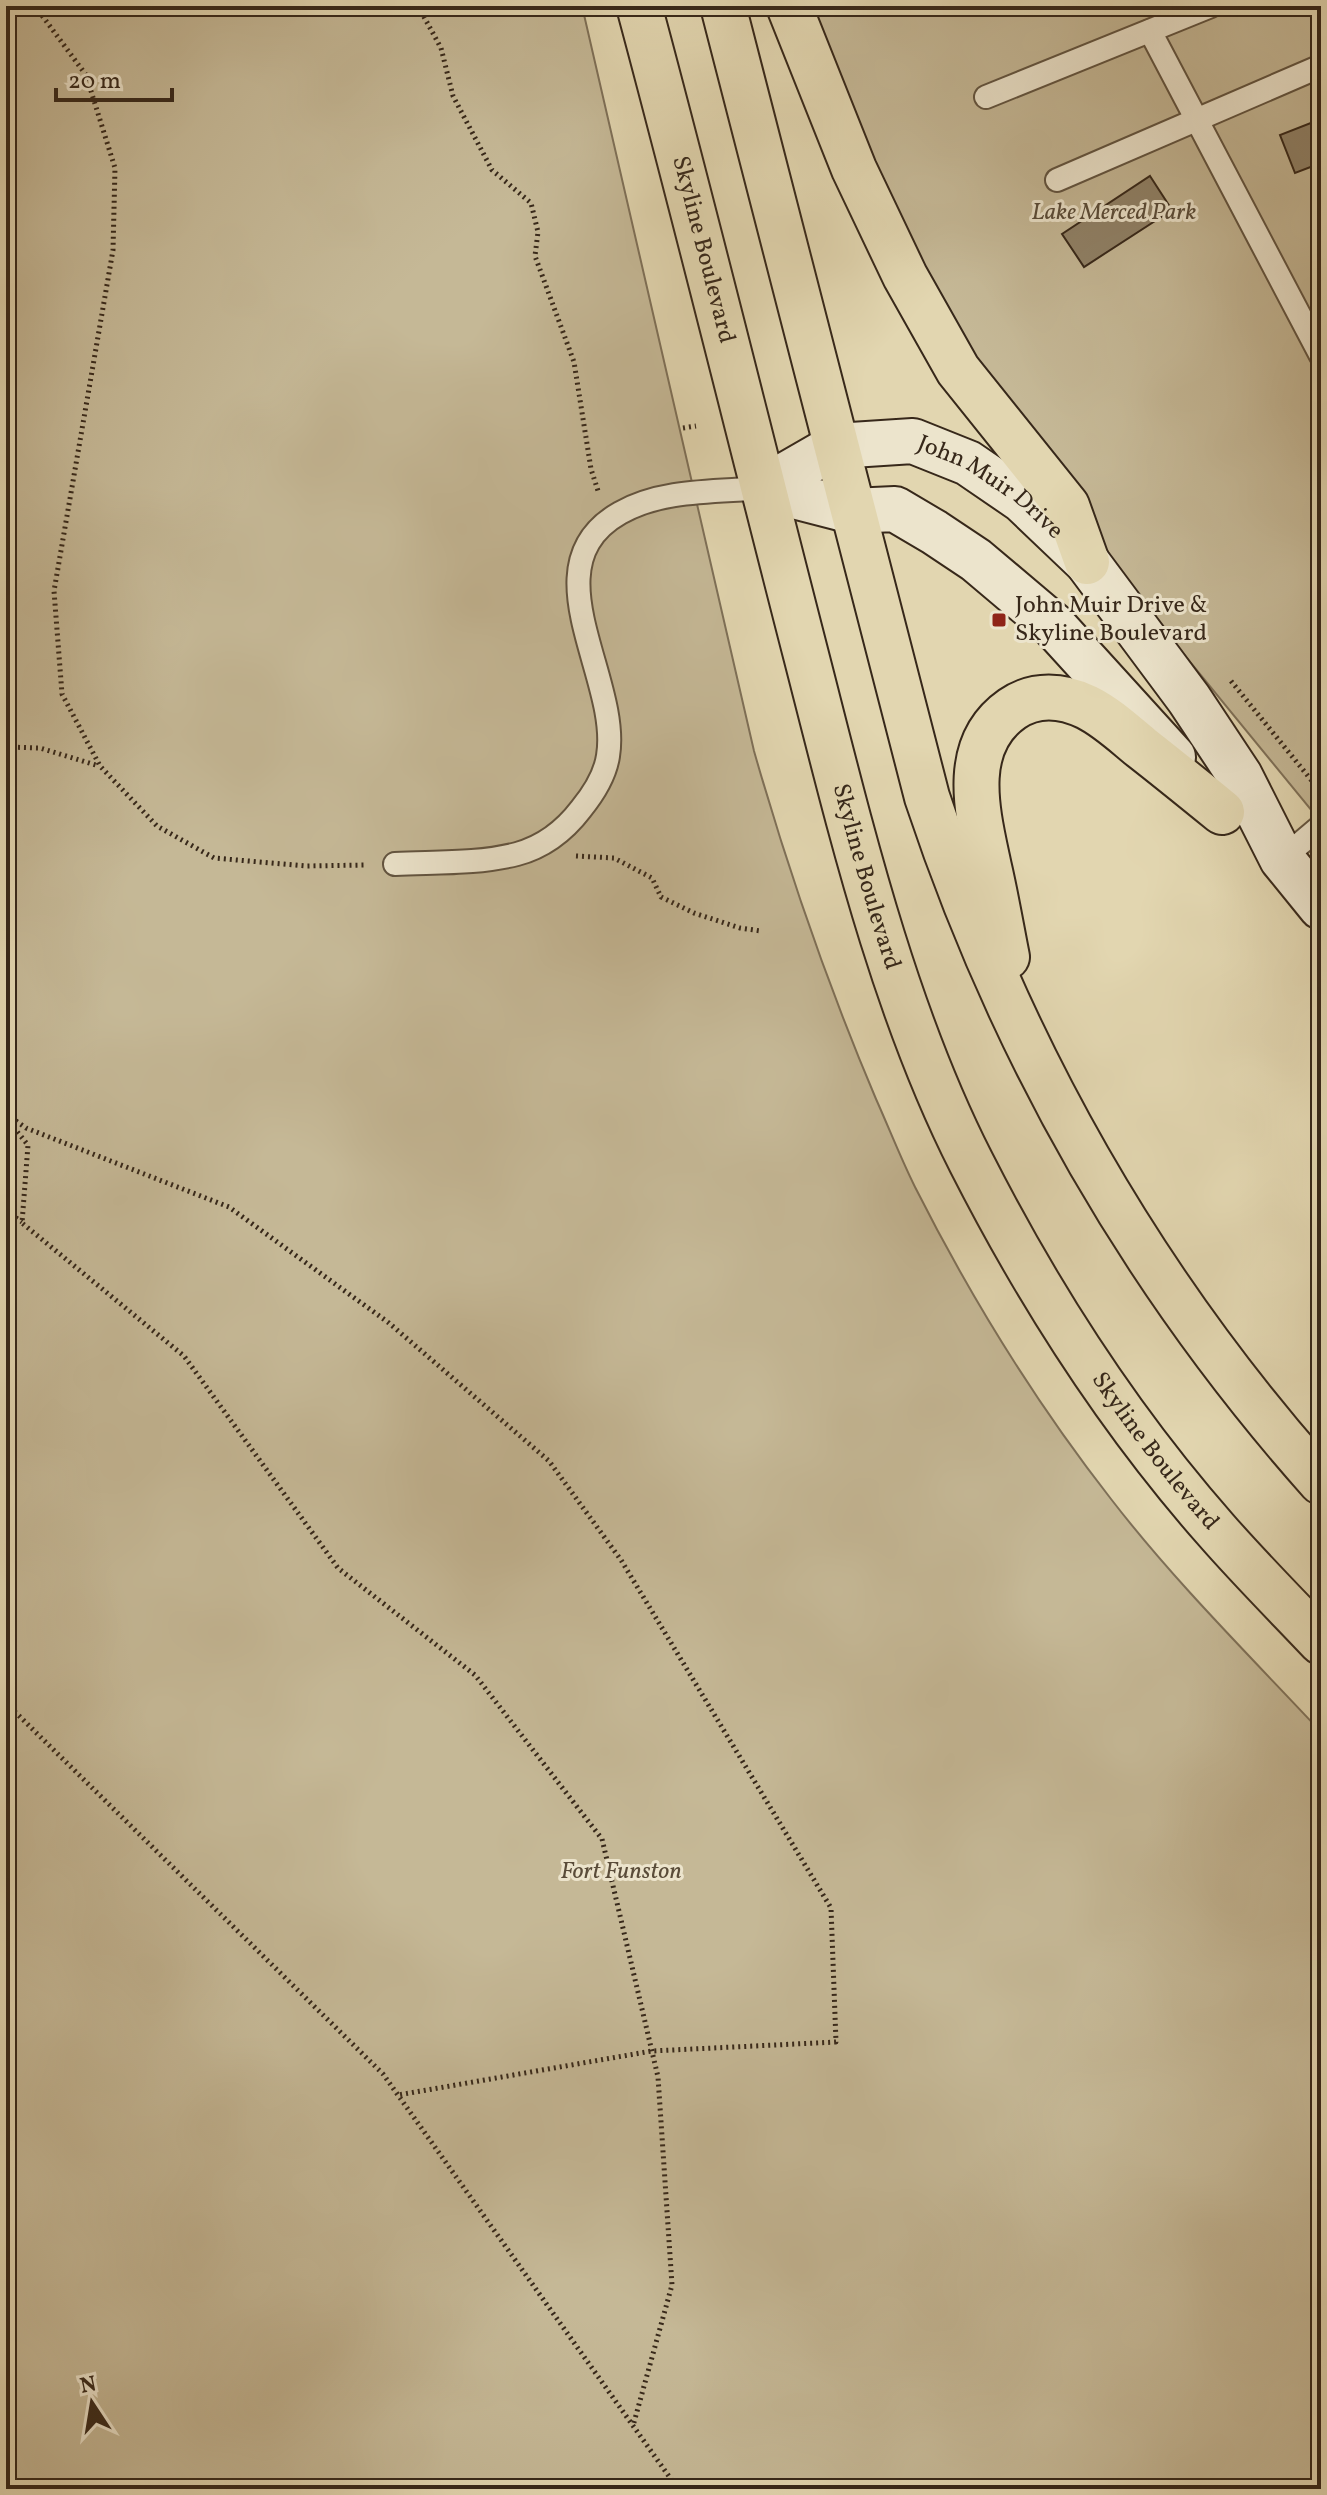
<svg xmlns="http://www.w3.org/2000/svg" width="1327" height="2495" viewBox="0 0 1327 2495" font-family="Vollkorn,serif">
<style>
.green{fill:#c5b896;stroke:#7e7058;stroke-width:2}
.building{fill:#908268;stroke:#37281a;stroke-width:2}
.lines{fill:none;stroke-linecap:round;stroke-linejoin:round}
.lane-casing{stroke:#625440;stroke-width:26}
.secondary-casing{stroke:#37281a;stroke-width:48}
.primary-casing{stroke:#37281a;stroke-width:48}
.path{stroke:#37281a;stroke-width:5;stroke-dasharray:2 4;stroke-linecap:butt}
.lane{stroke:#ece4cc;stroke-width:22}
.secondary{stroke:#ece4cc;stroke-width:44}
.primary{stroke:#e2d6b0;stroke-width:44}
.poi-dot{fill:#8f2418;stroke:#ece4cc;stroke-width:3}
.labels{text-anchor:middle;dominant-baseline:central;stroke-width:6;stroke-linejoin:round;paint-order:stroke}
.park-label{font-size:24px;font-style:italic;fill:#5a4c39;stroke:#ece4cc}
.street-label{font-size:24px;fill:#37281a;stroke:#ece4cc}
.poi-label{font-size:24px;fill:#37281a;stroke:#ece4cc;text-anchor:start}
</style>
<rect width="100%" height="100%" fill="#e2d6b0"/>
<filter id="stains"><feTurbulence type="fractalNoise" baseFrequency=".0025" numOctaves="4"/><feColorMatrix values="0 0 0 0 .2 0 0 0 0 .09 0 0 0 0 .02 0 0 0 .5 -.17"/></filter>
<radialGradient id="worn" r=".72"><stop offset=".6" stop-color="#630" stop-opacity="0"/><stop offset="1" stop-color="#630" stop-opacity=".3"/></radialGradient>
<g class="green">
<path d="M6,6H582L754,751C788,870 828,986 876,1099C889,1128 901,1159 915,1187C970,1296 1036,1403 1111,1499C1175,1582 1250,1656 1321,1732V2489H6Z"/>
<polygon points="799,6 1321,6 1321,822 1060,503 995,414"/>
</g>
<g class="building">
<polygon points="1321,119 1321,163 1295,173 1280,135"/>
<polygon points="1150,176 1172,210 1084,267 1062,234"/>
</g>
<g class="lines">
<defs>
<g id="lane">
<polyline points="1150,31 1321,356"/>
<polyline points="986,97 1211,6"/>
<polyline points="1057,180 1321,66"/>
<polyline points="1282,859 1321,826"/>
<path d="M395,864C436,862 478,864 517,854C543,847 565,830 581,809C594,793 605,776 608,756C621,678 527,566 620,513C662,489 716,492 763,488"/>
</g>
<g id="secondary">
<path id="s1" d="M763,488L836,446L913,441L968,463L1022,500L1087,562L1189,699L1240,776L1282,859L1321,907"/>
<polyline points="763,488 852,511 895,509 934,532 976,560 1053,625 1173,757"/>
</g>
<g id="primary">
<path id="s2" d="M639,6C697,221 750,438 806,655C849,822 892,1007 971,1162C1037,1292 1119,1420 1216,1530C1250,1569 1286,1605 1321,1642"/>
<path d="M723,6L927,797C1012,1053 1141,1280 1321,1482"/>
<polyline points="789,6 854,169 905,276 958,370 1067,506 1087,562"/>
<path d="M1007,957C1001,927 996,897 989,867C978,815 959,746 1012,709C1035,693 1062,695 1087,707C1107,717 1124,733 1141,747C1168,768 1195,790 1222,812"/>
</g>
</defs>
<use href="#lane" class="lane-casing"/>
<use href="#secondary" class="secondary-casing"/>
<use href="#primary" class="primary-casing"/>
<g class="path">
<polyline points="35,6 86,75 115,168 113,250 54,591 62,694 100,766 157,826 214,858 306,866 366,865"/>
<polyline points="418,6 441,48 453,96 492,170 531,203 538,232 535,256 574,362 591,469 599,494"/>
<polyline points="683,428 696,426"/>
<polyline points="1231,681 1321,792"/>
<polyline points="6,747 40,748 99,766"/>
<polyline points="576,856 614,858 652,878 661,897 694,913 740,928 761,931"/>
<polyline points="6,1114 26,1128 229,1207 389,1323 549,1461 621,1560 831,1908 836,2042 652,2051 398,2095"/>
<polyline points="6,1118 28,1145 22,1223 184,1356 338,1568 475,1675 602,1839 658,2077 672,2285 633,2426"/>
<polyline points="6,1211 22,1222"/>
<polyline points="6,1703 383,2074 678,2489"/>
</g>
<use href="#lane" class="lane"/>
<use href="#secondary" class="secondary"/>
<use href="#primary" class="primary"/>
</g>
<rect class="poi-dot" x="991" y="612" width="16" height="16" rx="4"/>
<g class="labels">
<g class="park-label">
<text x="1114" y="213">Lake Merced Park</text>
<text x="621" y="1872">Fort Funston</text>
</g>
<g class="street-label">
<text stroke="none"><textPath href="#s2" startOffset="252">Skyline Boulevard</textPath></text>
<text stroke="none"><textPath href="#s1" startOffset="252">John Muir Drive</textPath></text>
<text stroke="none"><textPath href="#s2" startOffset="900">Skyline Boulevard</textPath></text>
<text stroke="none"><textPath href="#s2" startOffset="1548">Skyline Boulevard</textPath></text>
</g>
<g class="poi-label">
<text x="1015" y="606">John Muir Drive &amp;<tspan x="1015" dy="28">Skyline Boulevard</tspan></text>
</g>
</g>
<rect width="1327" height="2495" fill="none" stroke="#e2d6b0" stroke-width="32"/>
<rect x="8" y="8" width="1311" height="2479" fill="none" stroke="#37281a" stroke-width="4"/>
<rect x="16" y="16" width="1295" height="2463" fill="none" stroke="#37281a" stroke-width="2"/>
<g transform="translate(92 2403) rotate(348)" stroke="#ece4cc" stroke-width="6" paint-order="stroke">
<path d="M0-6L14 30L0 20L-14 30Z" fill="#37281a"/>
<text y="-12" font-size="22" font-weight="bold" text-anchor="middle" fill="#37281a">N</text>
</g>
<path d="M56 88v12h116v-12" fill="none" stroke="#37281a" stroke-width="4"/>
<text x="68" y="88" font-size="24" fill="#37281a" stroke="#ece4cc" stroke-width="6" paint-order="stroke">20 m</text>
<rect width="100%" height="100%" filter="url(#stains)"/>
<rect width="100%" height="100%" fill="url(#worn)"/>
</svg>
